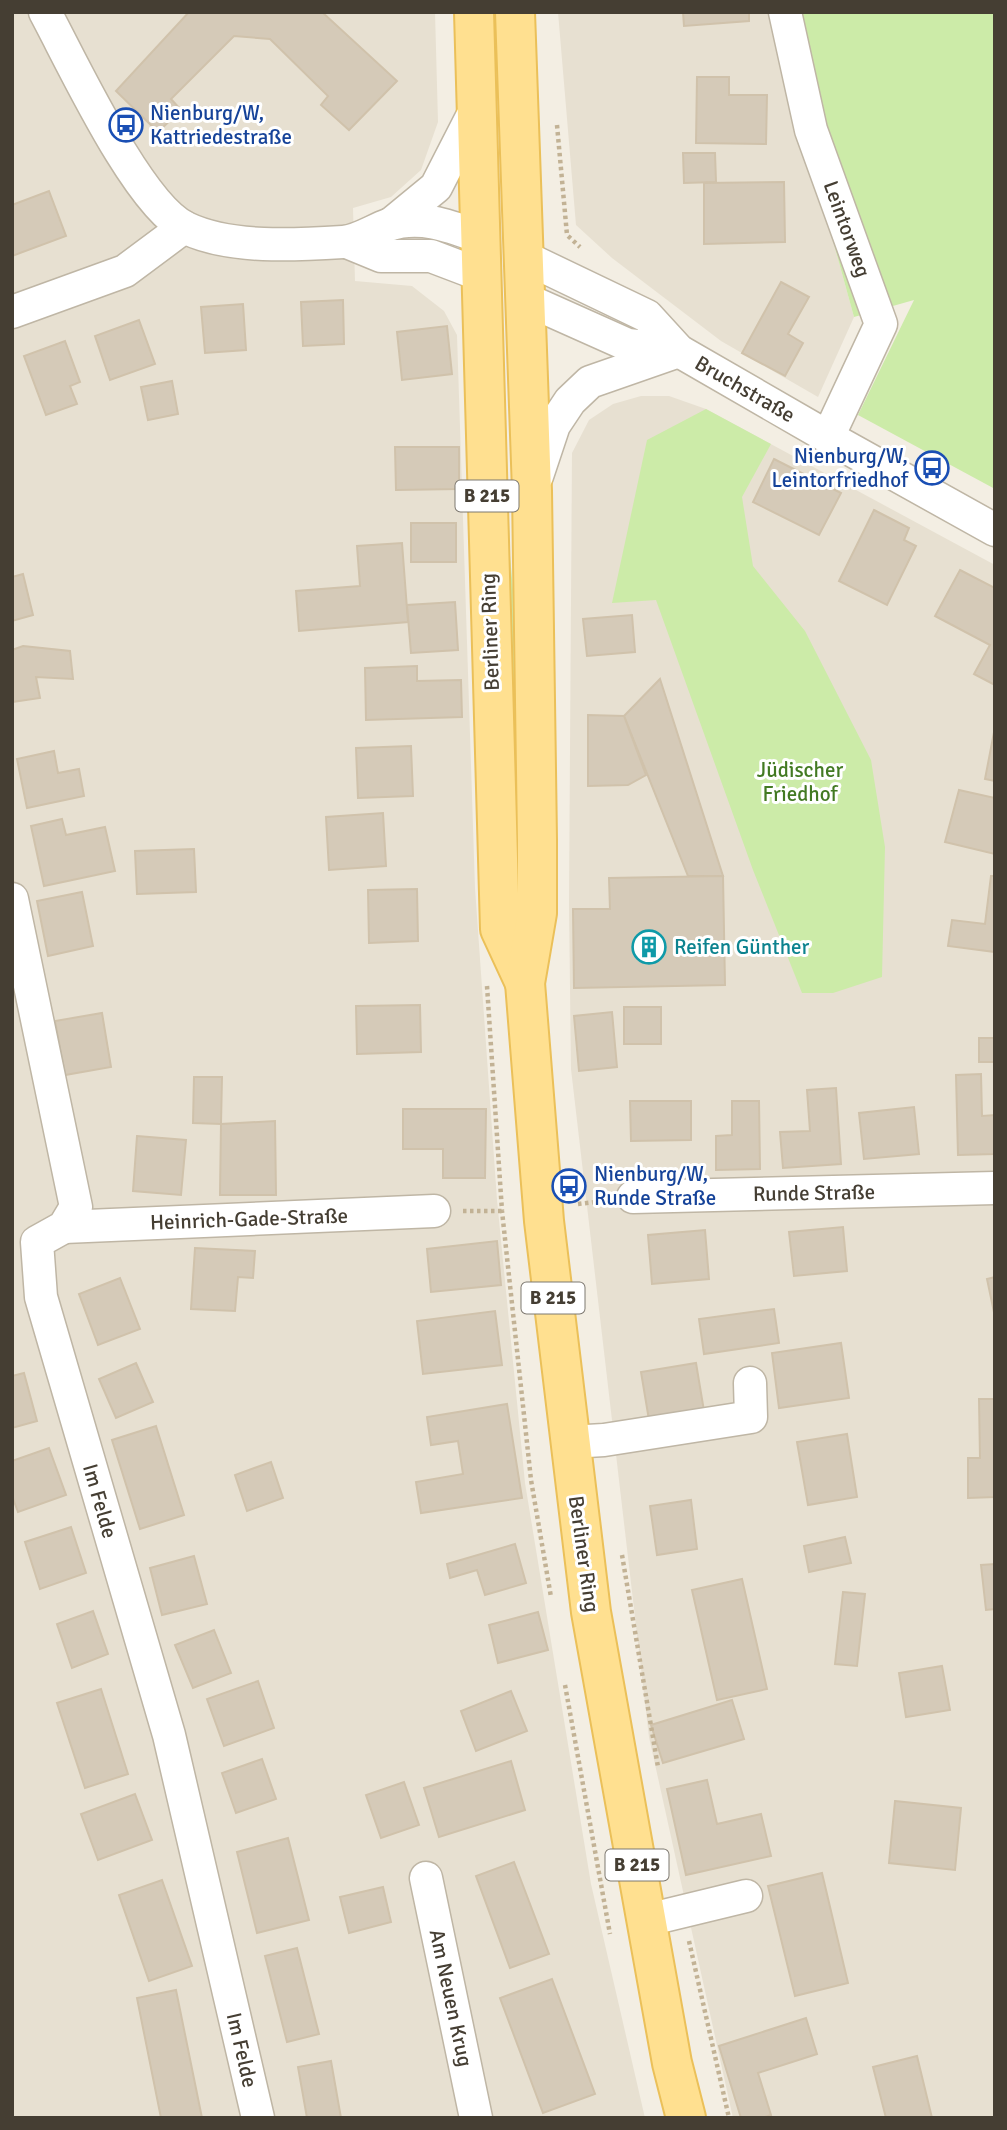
<svg xmlns="http://www.w3.org/2000/svg" width="1007" height="2130" viewBox="0 0 1007 2130" font-family="Signika,sans-serif">
<style>
.residential{fill:#e7e0d1}
.green{fill:#cceba8}
.building{fill:#d5cab8;stroke:#d0c2ab;stroke-width:2}
.lines{fill:none;stroke-linecap:round;stroke-linejoin:round}
.minor-casing{stroke:#bfb6a5;stroke-width:35}
.major-casing{stroke:#ebc059;stroke-width:42}
.path{stroke:#c2b295;stroke-width:4.5;stroke-dasharray:3.5 3.5;stroke-linecap:butt}
.minor{stroke:#fff;stroke-width:32}
.major{stroke:#ffe090;stroke-width:38}
.labels{text-anchor:middle;dominant-baseline:central;stroke-width:6;stroke-linejoin:round;paint-order:stroke}
.shield{fill:#fff;stroke:#7d7870;stroke-width:2}
.shield-label{font-size:19px;font-weight:bold;fill:#453e33}
.transit-label{font-size:21px;fill:#164399;stroke:#fff;text-anchor:start}
.street-label{font-size:21px;fill:#453e33;stroke:#fff}
.park-label{font-size:21px;fill:#437a23;stroke:#fff}
.culture-label{font-size:21px;fill:#0d838f;stroke:#fff;text-anchor:start}
</style>
<rect width="100%" height="100%" fill="#f3eee3"/>
<g class="residential">
<polygon points="12,12 435,12 438,122 421,170 391,197 353,208 355,281 412,286 444,311 457,335 475,888 497,1200 525,1483 591,1884 645,2118 12,2118"/>
<polygon points="558,12 770,12 854,317 818,397 721,341 612,258 576,225"/>
<polygon points="641,396 669,396 706,409 995,565 995,2118 733,2118 649,1737 571,1069 569,903 572,453 589,420 613,404"/>
</g>
<g class="green">
<polygon points="770,12 995,12 995,489 858,415 914,300 854,317"/>
<polygon points="498,359 504,359 510,556 518,644 521,941 509,712"/>
<polygon points="706,409 771,444 742,497 753,566 805,631 871,760 885,847 882,977 833,993 802,993 753,870 656,600 612,603 647,440"/>
</g>
<g class="building">
<polygon points="189,12 322,12 397,81 349,130 321,105 328,96 270,39 234,36 171,99 181,110 158,132 116,91"/>
<polygon points="683,12 749,12 749,21 684,26"/>
<polygon points="697,77 729,77 729,95 767,95 766,144 696,143"/>
<polygon points="683,153 715,153 716,182 684,183"/>
<polygon points="784,182 785,242 704,244 704,183"/>
<polygon points="49,191 66,236 12,256 12,205"/>
<polygon points="781,282 809,297 788,334 803,343 785,376 742,353"/>
<polygon points="343,300 344,344 303,346 301,302"/>
<polygon points="243,304 246,350 205,353 201,307"/>
<polygon points="139,320 155,364 110,380 95,336"/>
<polygon points="447,326 452,374 402,380 397,332"/>
<polygon points="65,341 80,382 70,386 77,404 46,415 24,356"/>
<polygon points="172,381 178,414 148,420 141,387"/>
<polygon points="395,447 459,447 459,489 396,490"/>
<polygon points="774,459 841,493 819,535 753,502"/>
<polygon points="874,510 909,528 904,540 916,546 887,605 839,581"/>
<rect x="411" y="523" width="45" height="39"/>
<polygon points="402,543 408,622 299,631 296,591 360,586 357,546"/>
<polygon points="960,570 995,588 995,685 974,674 990,645 935,616"/>
<polygon points="23,574 33,615 12,621 12,577"/>
<polygon points="455,602 458,650 411,653 407,605"/>
<polygon points="632,615 635,652 587,656 583,619"/>
<polygon points="23,646 70,651 73,679 36,677 40,698 12,702 12,650"/>
<polygon points="417,666 417,681 461,680 462,717 366,720 365,668"/>
<polygon points="660,679 723,876 688,876 624,716"/>
<polygon points="588,715 624,716 646,775 628,785 588,786"/>
<polygon points="995,727 995,781 985,779"/>
<polygon points="411,746 413,796 358,798 356,748"/>
<polygon points="54,751 58,773 79,769 84,796 27,808 17,759"/>
<polygon points="959,790 995,798 995,854 945,842"/>
<polygon points="383,813 386,866 329,870 326,817"/>
<polygon points="62,819 66,835 105,827 115,871 44,886 31,826"/>
<polygon points="194,849 196,892 137,894 135,851"/>
<polygon points="723,876 725,985 574,988 573,909 610,909 609,878"/>
<polygon points="991,876 995,876 995,952 948,946 952,920 985,924"/>
<polygon points="417,889 418,941 369,943 368,890"/>
<polygon points="82,892 93,946 48,956 37,901"/>
<polygon points="420,1005 421,1052 357,1054 356,1006"/>
<rect x="624" y="1007" width="37" height="37"/>
<polygon points="612,1012 617,1067 579,1071 574,1016"/>
<polygon points="102,1013 111,1067 65,1075 55,1021"/>
<rect x="979" y="1038" width="16" height="24"/>
<polygon points="981,1074 982,1116 995,1115 995,1154 958,1155 956,1075"/>
<polygon points="194,1077 222,1077 221,1124 193,1123"/>
<polygon points="836,1088 841,1164 783,1168 780,1132 810,1131 807,1090"/>
<polygon points="630,1101 691,1101 691,1140 631,1141"/>
<polygon points="732,1101 759,1101 760,1169 716,1170 716,1136 732,1135"/>
<polygon points="914,1107 919,1154 864,1159 859,1113"/>
<polygon points="403,1109 486,1109 485,1178 443,1178 443,1149 403,1149"/>
<polygon points="275,1121 276,1195 220,1195 221,1124"/>
<polygon points="137,1136 186,1140 181,1195 133,1191"/>
<polygon points="843,1227 847,1271 794,1276 789,1232"/>
<polygon points="705,1230 709,1279 652,1284 648,1235"/>
<polygon points="497,1241 501,1285 431,1292 427,1249"/>
<polygon points="195,1248 255,1251 253,1278 238,1277 235,1311 191,1309"/>
<polygon points="995,1277 995,1317 987,1279"/>
<polygon points="120,1278 140,1329 98,1345 79,1294"/>
<polygon points="774,1309 779,1343 704,1354 699,1319"/>
<polygon points="495,1311 502,1365 423,1374 417,1321"/>
<polygon points="841,1343 849,1398 779,1408 772,1353"/>
<polygon points="136,1363 153,1402 116,1418 99,1379"/>
<polygon points="696,1363 705,1417 650,1426 641,1372"/>
<polygon points="24,1373 37,1421 12,1428 12,1376"/>
<polygon points="979,1399 995,1399 995,1497 968,1498 968,1458 980,1458"/>
<polygon points="507,1404 522,1498 421,1513 416,1482 463,1474 458,1441 431,1445 427,1417"/>
<polygon points="156,1426 184,1515 140,1529 112,1440"/>
<polygon points="847,1434 857,1497 808,1505 797,1442"/>
<polygon points="49,1448 66,1495 18,1512 12,1496 12,1461"/>
<polygon points="271,1462 283,1498 247,1511 235,1475"/>
<polygon points="691,1500 697,1549 657,1555 650,1506"/>
<polygon points="71,1527 86,1573 40,1589 25,1542"/>
<polygon points="845,1537 851,1563 809,1572 804,1546"/>
<polygon points="515,1544 526,1583 485,1595 477,1570 450,1578 447,1564"/>
<polygon points="194,1556 207,1604 162,1615 150,1568"/>
<polygon points="995,1564 995,1609 986,1610 981,1565"/>
<polygon points="742,1579 767,1689 717,1700 692,1590"/>
<polygon points="843,1592 865,1594 857,1666 835,1664"/>
<polygon points="93,1611 108,1654 72,1668 57,1624"/>
<polygon points="538,1612 548,1650 498,1663 489,1625"/>
<polygon points="214,1630 231,1673 193,1688 175,1645"/>
<polygon points="942,1666 950,1710 906,1717 899,1673"/>
<polygon points="258,1681 274,1728 224,1746 207,1699"/>
<polygon points="101,1689 128,1774 85,1788 57,1703"/>
<polygon points="511,1691 527,1731 476,1751 461,1711"/>
<polygon points="732,1700 744,1739 663,1763 651,1725"/>
<polygon points="262,1759 276,1799 236,1813 222,1773"/>
<polygon points="511,1761 525,1810 439,1837 424,1788"/>
<polygon points="707,1780 717,1824 761,1814 771,1856 686,1875 667,1789"/>
<polygon points="404,1782 419,1825 381,1838 366,1795"/>
<polygon points="135,1794 152,1840 98,1860 81,1814"/>
<polygon points="895,1801 961,1808 955,1870 889,1863"/>
<polygon points="288,1838 309,1920 257,1933 237,1852"/>
<polygon points="514,1862 549,1954 510,1968 476,1876"/>
<polygon points="822,1873 848,1983 795,1996 768,1886"/>
<polygon points="162,1880 192,1966 149,1981 119,1895"/>
<polygon points="383,1887 391,1922 349,1933 340,1897"/>
<polygon points="297,1948 319,2034 287,2042 265,1956"/>
<polygon points="552,1979 595,2094 543,2113 500,1998"/>
<polygon points="176,1990 202,2118 161,2118 137,1998"/>
<polygon points="806,2018 817,2054 758,2073 771,2115 762,2118 741,2118 719,2046"/>
<polygon points="917,2056 932,2118 886,2118 873,2067"/>
<polygon points="331,2061 341,2118 307,2118 298,2067"/>
</g>
<g class="lines">
<defs>
<g id="minor">
<path d="M45,12C72,62 138,205 186,228C230,249 296,245 343,242C358,241 374,230 388,225C420,214 450,226 480,237"/>
<polyline points="785,12 811,130 881,324 828,437"/>
<polyline points="391,224 436,187 477,107"/>
<polyline points="347,242 381,256 431,256 481,275"/>
<polyline points="524,257 647,316 679,351 828,437 995,530"/>
<polyline points="525,299 628,345 671,350"/>
<polyline points="12,312 125,271 184,227"/>
<polyline points="537,476 554,425 570,401 590,382 679,351"/>
<polyline points="12,899 76,1207 64,1227 37,1242 41,1297 169,1735 258,2118"/>
<polyline points="633,1197 995,1188"/>
<polyline points="64,1227 434,1211"/>
<polyline points="570,1442 604,1440 751,1417 750,1383"/>
<polyline points="426,1878 476,2118"/>
<polyline points="647,1920 746,1896"/>
</g>
<g id="major">
<polyline points="474,12 500,929 525,983"/>
<polyline points="515,12 532,491 537,840 537,913 525,983 544,1221 591,1612 672,2063 686,2118"/>
</g>
</defs>
<use href="#minor" class="minor-casing"/>
<use href="#major" class="major-casing"/>
<g class="path">
<polyline points="557,125 567,235 580,247"/>
<polyline points="487,986 502,1211 531,1480 551,1597"/>
<polyline points="578,1204 604,1201"/>
<polyline points="463,1211 502,1211"/>
<polyline points="622,1555 658,1767"/>
<polyline points="565,1685 610,1934"/>
<polyline points="689,1941 729,2118"/>
</g>
<use href="#minor" class="minor"/>
<use href="#major" class="major"/>
</g>
<defs>
<symbol id="bus-ring" viewBox="-11 -11 22 22"><circle r="9.5" fill="#fff" stroke="#1a4fb4" stroke-width="1.5"/><path d="M-5-6H5V4H4V6H2V4H-2V6H-4V4H-5ZM-3.5-4V0h7V-4ZM-3.5 1.2v1.5H-2V1.2ZM2 1.2v1.5H3.5V1.2Z" fill="#1a4fb4"/></symbol>
<symbol id="building-ring" viewBox="-11 -11 22 22"><circle r="9.5" fill="#fff" stroke="#0f9aa8" stroke-width="1.5"/><path d="M-4-6H4V6H1V3H-1V6H-4ZM-2.5-4.3h1.7v1.8h-1.7ZM.8-4.3h1.7v1.8H.8ZM-2.5-1h1.7V.8h-1.7ZM.8-1h1.7V.8H.8Z" fill="#0f9aa8"/></symbol>
</defs>
<g fill-rule="evenodd">
<use href="#bus-ring" x="107" y="106" width="38" height="38"/>
<use href="#bus-ring" x="913" y="449" width="38" height="38"/>
<use href="#building-ring" x="630" y="928" width="38" height="38"/>
<use href="#bus-ring" x="550" y="1167" width="38" height="38"/>
</g>
<g class="labels">
<g class="shield">
<rect x="455.5" y="480.5" width="63" height="31" rx="5"/>
<rect x="521.5" y="1282.5" width="63" height="31" rx="5"/>
<rect x="605.5" y="1849.5" width="63" height="31" rx="5"/>
</g>
<g class="shield-label">
<text x="487" y="496">B 215</text>
<text x="553" y="1298">B 215</text>
<text x="637" y="1865">B 215</text>
</g>
<g class="transit-label">
<text x="150" y="113">Nienburg/W,<tspan x="150" dy="24">Kattriedestraße</tspan></text>
<text x="908" y="456" text-anchor="end">Nienburg/W,<tspan x="908" dy="24">Leintorfriedhof</tspan></text>
<text x="594" y="1174">Nienburg/W,<tspan x="594" dy="24">Runde Straße</tspan></text>
</g>
<g class="street-label">
<text transform="translate(847 229) rotate(70)">Leintorweg</text>
<text transform="translate(745 389) rotate(30)">Bruchstraße</text>
<text transform="translate(490 632) rotate(-92)">Berliner Ring</text>
<text transform="translate(814 1193) rotate(-1)">Runde Straße</text>
<text transform="translate(249 1219) rotate(-2)">Heinrich-Gade-Straße</text>
<text transform="translate(100 1501) rotate(74)">Im Felde</text>
<text transform="translate(584 1554) rotate(82)">Berliner Ring</text>
<text transform="translate(451 1998) rotate(78)">Am Neuen Krug</text>
<text transform="translate(242 2050) rotate(77)">Im Felde</text>
</g>
<g class="park-label">
<text x="800" y="770">Jüdischer<tspan x="800" dy="24">Friedhof</tspan></text>
</g>
<g class="culture-label">
<text x="674" y="947">Reifen Günther</text>
</g>
</g>
<rect width="1007" height="2130" fill="none" stroke="#453e33" stroke-width="28"/>
</svg>
